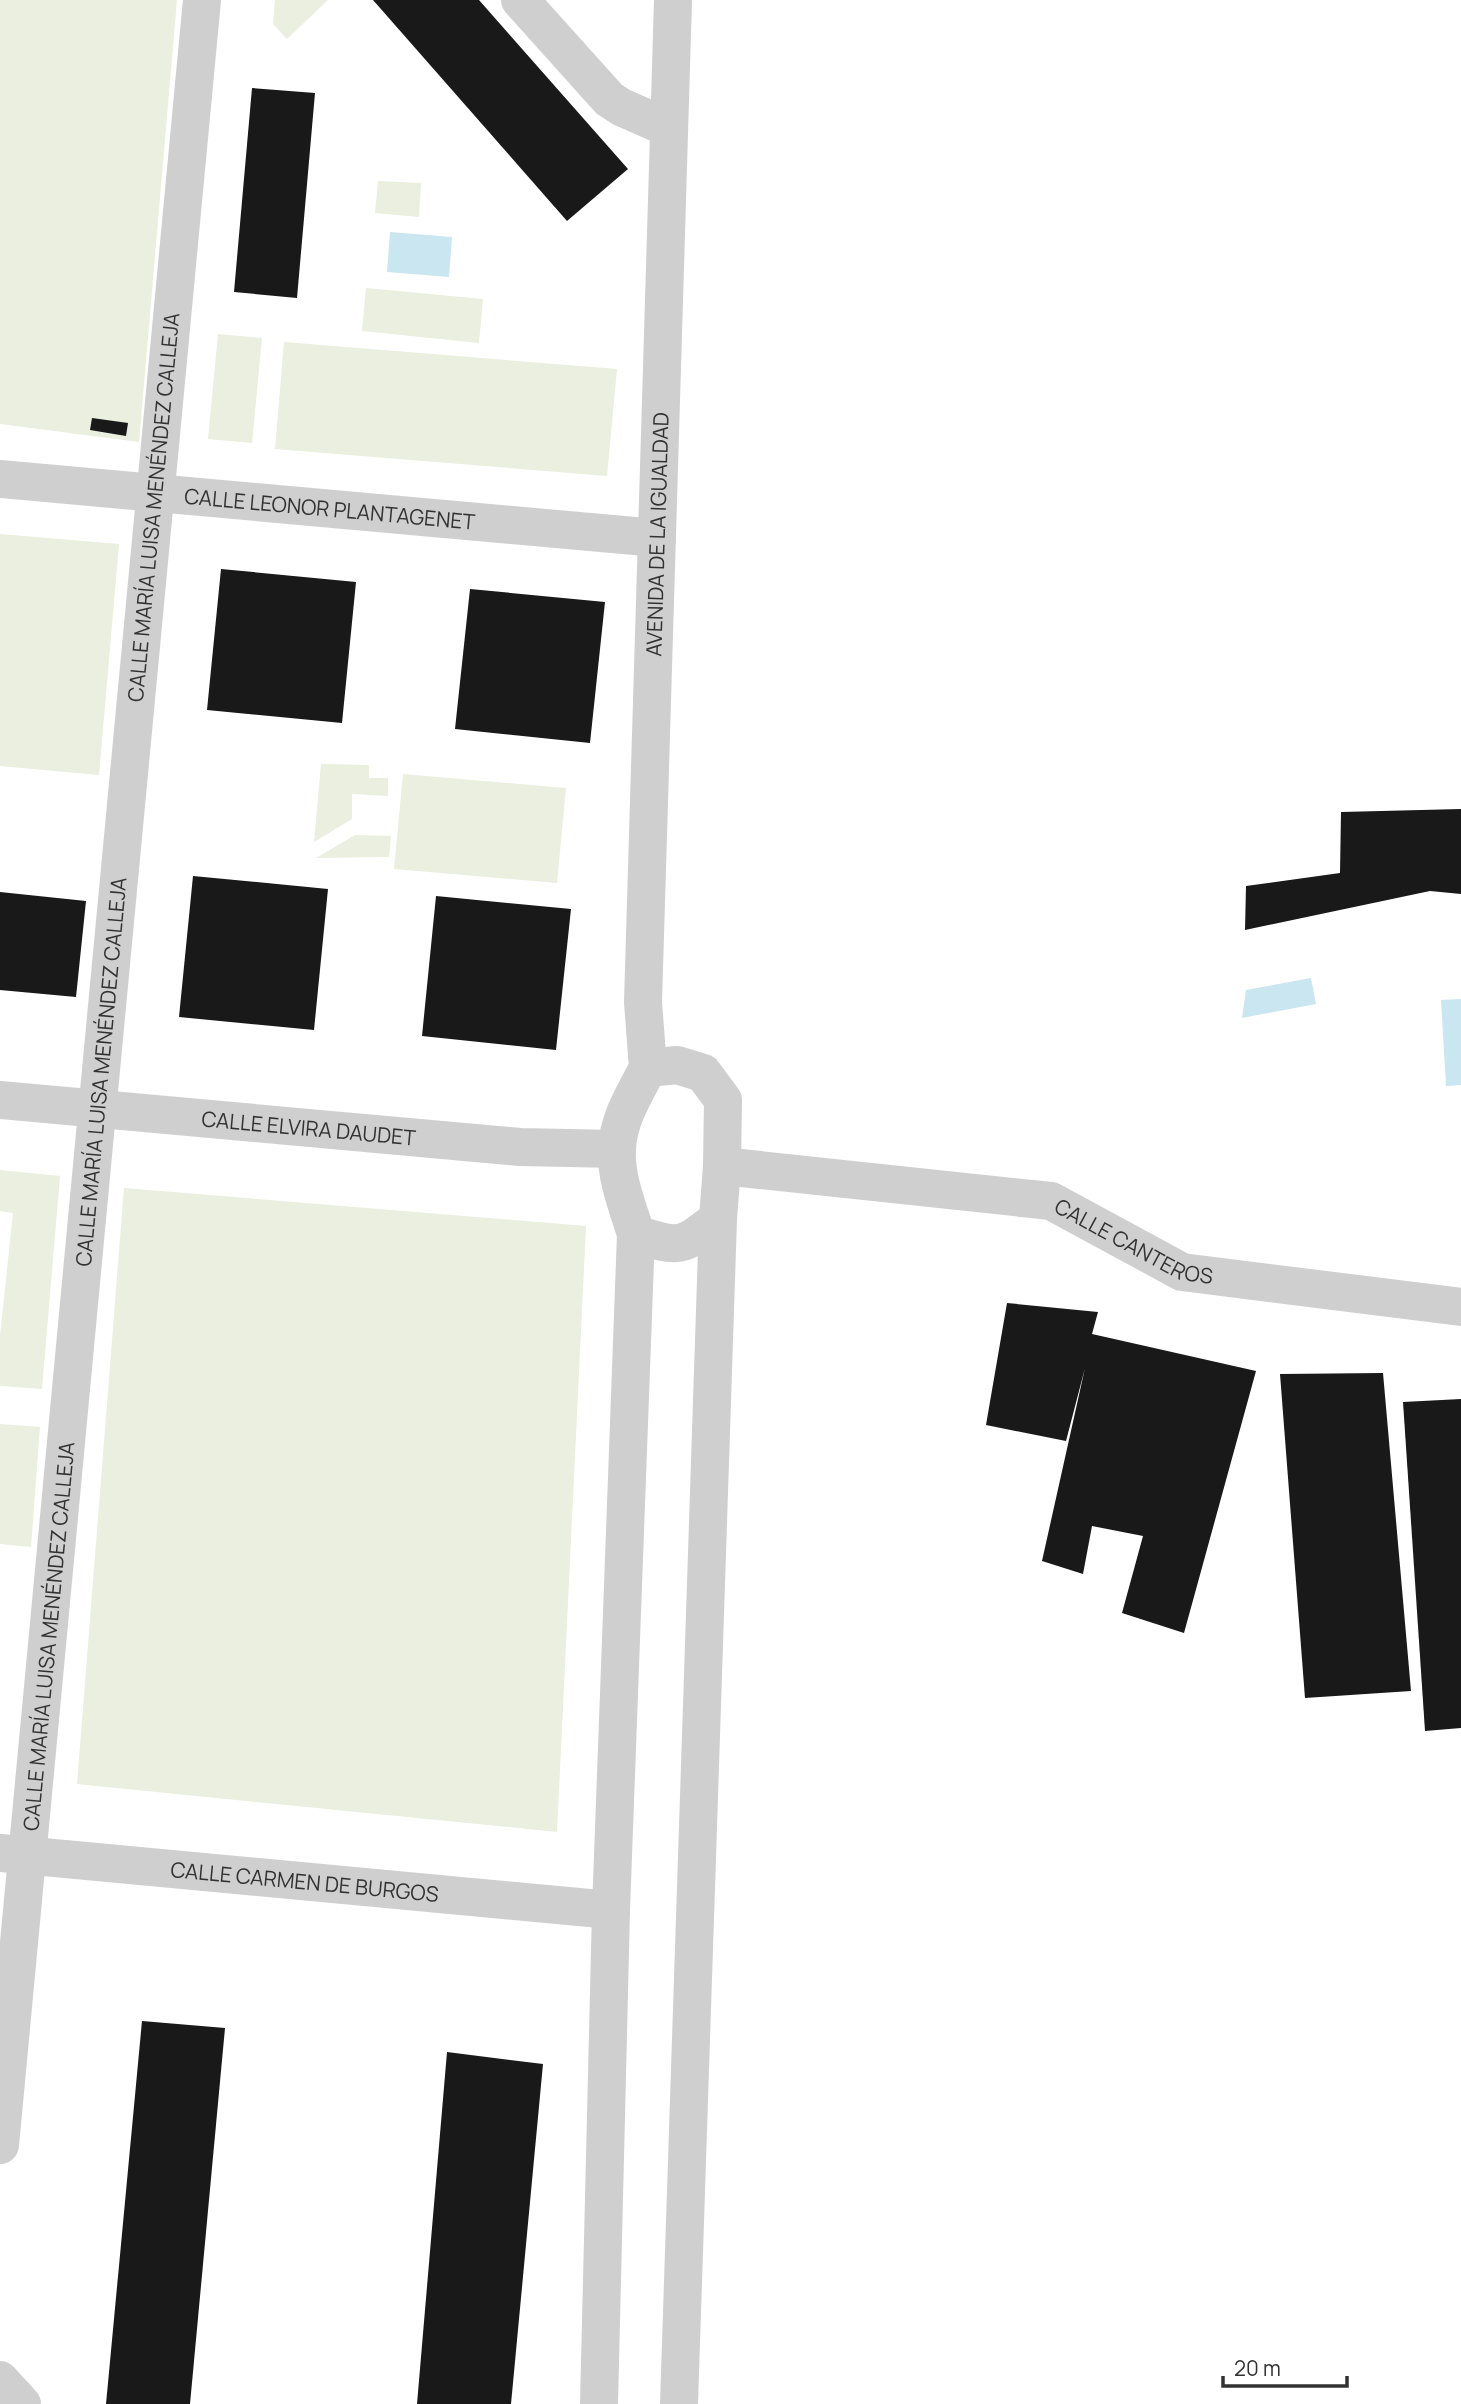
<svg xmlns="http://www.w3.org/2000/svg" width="1461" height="2404" viewBox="0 0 1461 2404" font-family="Manrope,sans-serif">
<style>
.green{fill:#eaefdf}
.water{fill:#cae6f0}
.building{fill:#191919}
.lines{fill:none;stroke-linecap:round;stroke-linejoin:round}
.street{stroke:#cfcfcf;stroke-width:38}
.labels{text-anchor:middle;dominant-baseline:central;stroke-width:7;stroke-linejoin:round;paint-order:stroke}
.street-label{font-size:21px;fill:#323232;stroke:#fff}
</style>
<rect width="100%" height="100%" fill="#fff"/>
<g class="green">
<polygon points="0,0 177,0 139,442 0,424"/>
<polygon points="275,0 328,0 287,39 273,24"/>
<polygon points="378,181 421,183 419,217 375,213"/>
<polygon points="366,288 483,299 479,343 362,331"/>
<polygon points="218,334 262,338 252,443 208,439"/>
<polygon points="284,342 617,369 607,476 275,449"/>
<polygon points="0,534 119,544 99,775 0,766"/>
<polygon points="321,764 369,765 369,778 388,778 388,796 352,794 352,819 314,842"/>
<polygon points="403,774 566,788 557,883 394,869"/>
<polygon points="355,835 391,836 389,857 316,858"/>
<polygon points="0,1170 60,1176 42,1389 0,1386 0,1336 13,1213 0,1211"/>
<polygon points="124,1188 586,1226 557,1832 77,1784"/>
<polygon points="0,1424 40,1427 31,1547 0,1544"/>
</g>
<g class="water">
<polygon points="390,232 452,237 449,277 387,272"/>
<polygon points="1311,978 1316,1004 1242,1018 1246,990"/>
<polygon points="1461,999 1461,1085 1446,1086 1441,1000"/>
</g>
<g class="building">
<polygon points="373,0 479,0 628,169 567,221"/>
<polygon points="252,88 315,93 297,298 234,292"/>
<polygon points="92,418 128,423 126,436 90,430"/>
<polygon points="221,569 356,582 342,723 207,710"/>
<polygon points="470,589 605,602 590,743 455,729"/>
<polygon points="1461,809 1461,894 1430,891 1245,930 1246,886 1340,873 1341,812"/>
<polygon points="193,876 328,889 314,1030 179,1017"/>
<polygon points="0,892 86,901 76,997 0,990"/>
<polygon points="436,896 571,909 556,1050 422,1036"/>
<polygon points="1007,1303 1098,1312 1092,1334 1256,1371 1184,1633 1122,1613 1143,1536 1092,1526 1083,1574 1042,1561 1085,1368 1066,1441 986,1425"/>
<polygon points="1383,1373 1411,1691 1305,1698 1280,1374"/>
<polygon points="1461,1399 1461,1728 1425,1731 1403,1402"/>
<polygon points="142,2021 225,2028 190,2404 106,2404"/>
<polygon points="447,2052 543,2064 511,2404 417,2404"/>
</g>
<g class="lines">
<g class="street">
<polyline points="520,0 609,99 621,107 669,128"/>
<path id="s1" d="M0,479L657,538"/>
<path id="s2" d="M648,1068L643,1002L673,0"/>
<path id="s3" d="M0,1100L520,1147L617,1149"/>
<path id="s4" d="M722,1166L1051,1201L1182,1272L1461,1307"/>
<path id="s5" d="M0,1853L611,1910"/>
<path id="s6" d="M0,2145C70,1430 131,715 202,0"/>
<polyline points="0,2380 22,2404"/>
<polyline points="599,2404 611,1910 636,1234"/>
<path d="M679,2404L718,1219L722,1166L723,1100L703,1073L677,1065L648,1068C635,1093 618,1119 617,1149C615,1176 628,1208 636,1234C680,1249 682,1247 718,1219"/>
</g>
</g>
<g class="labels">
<g class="street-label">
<text stroke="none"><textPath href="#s6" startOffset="1645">CALLE MARÍA LUISA MENÉNDEZ CALLEJA</textPath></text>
<text stroke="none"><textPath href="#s1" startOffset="331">CALLE LEONOR PLANTAGENET</textPath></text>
<text stroke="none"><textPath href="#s2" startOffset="534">AVENIDA DE LA IGUALDAD</textPath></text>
<text stroke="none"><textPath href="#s6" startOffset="1078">CALLE MARÍA LUISA MENÉNDEZ CALLEJA</textPath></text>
<text stroke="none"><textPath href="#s3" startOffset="310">CALLE ELVIRA DAUDET</textPath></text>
<text stroke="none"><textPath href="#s4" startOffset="424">CALLE CANTEROS</textPath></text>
<text stroke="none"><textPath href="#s6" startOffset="511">CALLE MARÍA LUISA MENÉNDEZ CALLEJA</textPath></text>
<text stroke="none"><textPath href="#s5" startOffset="306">CALLE CARMEN DE BURGOS</textPath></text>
</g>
</g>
<path d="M1223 2376v10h124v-10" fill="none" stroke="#323232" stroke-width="3.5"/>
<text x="1234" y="2376" font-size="21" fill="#323232" stroke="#ffffff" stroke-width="5" paint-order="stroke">20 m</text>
</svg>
